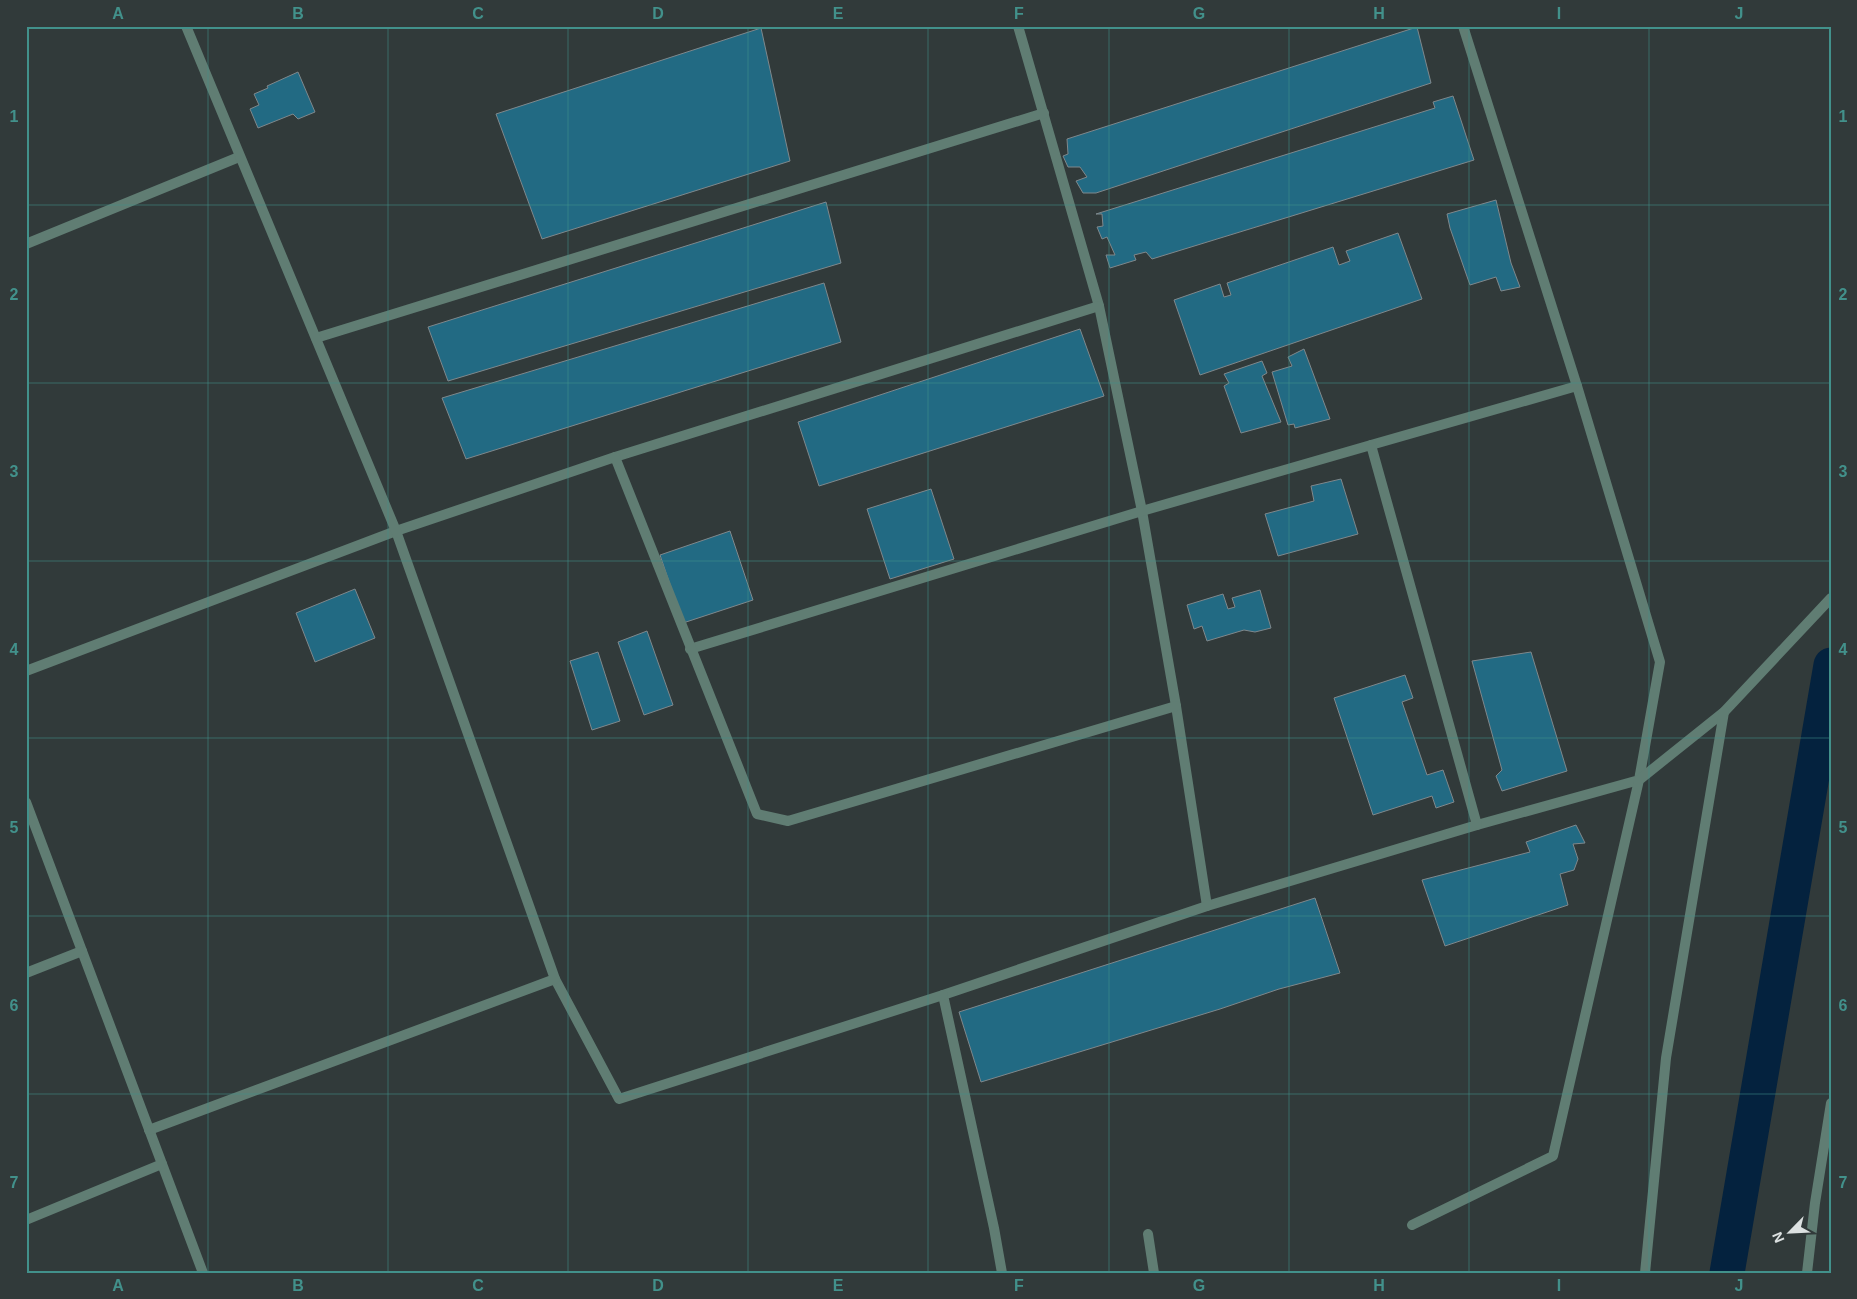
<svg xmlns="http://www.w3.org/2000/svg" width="1857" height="1299" viewBox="0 0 1857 1299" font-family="Arial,sans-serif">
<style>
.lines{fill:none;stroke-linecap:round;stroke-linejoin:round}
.canal{stroke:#04223e;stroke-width:35}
.building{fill:#226a83;stroke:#7f888c}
.street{stroke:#607d73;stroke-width:10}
.grid{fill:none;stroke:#42918b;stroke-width:1;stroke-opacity:0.55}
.neatline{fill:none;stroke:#42918b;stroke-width:2}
.grid-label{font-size:16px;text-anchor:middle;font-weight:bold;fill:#42918b}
</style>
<rect width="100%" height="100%" fill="#313a3a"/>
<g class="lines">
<polyline class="canal" points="1727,1273 1831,665"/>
</g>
<g class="building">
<polygon points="1417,27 1431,83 1096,193 1083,193 1076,181 1087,177 1080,167 1068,167 1063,156 1068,154 1067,139"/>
<polygon points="761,28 790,161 542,239 496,114"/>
<polygon points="298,72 315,112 298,119 293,114 258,128 250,109 259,105 254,94 268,88 267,86"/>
<polygon points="1453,96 1474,160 1152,259 1146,252 1134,255 1136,260 1110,268 1106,255 1115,255 1107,237 1102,239 1097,227 1103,226 1102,214 1096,214 1435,108 1433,102"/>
<polygon points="1496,200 1511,263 1520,287 1501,291 1496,277 1470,285 1450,228 1447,214"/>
<polygon points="826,202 841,263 448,381 428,327"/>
<polygon points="1398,233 1422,299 1200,375 1174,300 1220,284 1224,297 1231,295 1227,283 1333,247 1339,265 1350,261 1346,251"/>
<polygon points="824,283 841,342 466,459 442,398"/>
<polygon points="1080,329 1104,396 819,486 798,422"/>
<polygon points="1304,349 1330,419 1295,428 1294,424 1288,425 1272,372 1292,366 1288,357"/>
<polygon points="1262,361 1267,373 1262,376 1281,422 1241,433 1224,386 1229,383 1224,374"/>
<polygon points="1341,479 1358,534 1278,556 1265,514 1314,501 1311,486"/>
<polygon points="931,489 954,559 890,579 867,509"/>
<polygon points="730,531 753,600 683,623 660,555"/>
<polygon points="355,589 375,638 315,662 296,613"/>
<polygon points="1260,590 1271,628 1255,632 1244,630 1207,641 1202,626 1194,629 1187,605 1223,594 1228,609 1235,607 1232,598"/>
<polygon points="647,631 673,705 644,715 618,642"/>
<polygon points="598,652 620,721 592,730 570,661"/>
<polygon points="1531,652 1567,771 1502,791 1496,776 1502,770 1472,661"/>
<polygon points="1405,675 1413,698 1402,702 1427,775 1443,770 1454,802 1436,808 1432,796 1373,815 1334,698"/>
<polygon points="1576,825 1585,843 1573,844 1578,859 1574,870 1560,874 1568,905 1445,946 1422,880 1530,852 1526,842"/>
<polygon points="1315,898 1340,973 1279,989 1220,1009 981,1082 959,1012"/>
</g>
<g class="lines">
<g class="street">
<polyline points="1018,26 1099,306 1142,511 1176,706 1207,906"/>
<polyline points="1463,26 1577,386"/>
<polyline points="26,244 239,157"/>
<polyline points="316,338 1044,113"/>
<polyline points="1371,445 1577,386 1660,662 1639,780 1477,825"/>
<polyline points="615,457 1099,306"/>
<polyline points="690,649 1142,511 1371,445 1477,825 1207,906 943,995 994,1228 1002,1273"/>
<polyline points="26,671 396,531 615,457 757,814 788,821 1176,706"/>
<polyline points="26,802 203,1273"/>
<polyline points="26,973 82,951"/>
<polyline points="555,979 619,1099 943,995"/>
<polyline points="149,1130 555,979 396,531 186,26"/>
<polyline points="26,1220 162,1164"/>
<polyline points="1412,1225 1553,1156 1639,780 1724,712 1831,598"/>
<polyline points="1148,1234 1154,1273"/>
<polyline points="1645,1273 1666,1058 1724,712"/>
<polyline points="1807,1273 1815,1203 1831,1103"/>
</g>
</g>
<path class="grid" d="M208,26V1273M388,26V1273M568,26V1273M748,26V1273M928,26V1273M1109,26V1273M1289,26V1273M1469,26V1273M1649,26V1273M26,205H1831M26,383H1831M26,561H1831M26,738H1831M26,916H1831M26,1094H1831"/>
<rect width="1857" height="1299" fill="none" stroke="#313a3a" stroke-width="55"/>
<g transform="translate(1790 1232) rotate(246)" stroke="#313a3a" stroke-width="4" paint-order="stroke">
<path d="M0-4L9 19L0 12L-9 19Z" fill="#dce1e1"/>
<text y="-8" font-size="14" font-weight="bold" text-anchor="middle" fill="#dce1e1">N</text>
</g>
<rect x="28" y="28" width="1802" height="1244" class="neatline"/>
<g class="grid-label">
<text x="118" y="19">A</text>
<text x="298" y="19">B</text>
<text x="478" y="19">C</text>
<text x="658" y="19">D</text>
<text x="838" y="19">E</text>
<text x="1019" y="19">F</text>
<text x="1199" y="19">G</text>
<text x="1379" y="19">H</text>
<text x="1559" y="19">I</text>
<text x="1739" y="19">J</text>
<text x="14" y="122">1</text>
<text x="1843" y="122">1</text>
<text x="14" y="300">2</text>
<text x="1843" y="300">2</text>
<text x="14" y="477">3</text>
<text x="1843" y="477">3</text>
<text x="14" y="655">4</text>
<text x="1843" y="655">4</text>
<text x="14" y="833">5</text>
<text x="1843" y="833">5</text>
<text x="14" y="1011">6</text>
<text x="1843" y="1011">6</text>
<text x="14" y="1188">7</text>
<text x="1843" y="1188">7</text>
<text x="118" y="1291">A</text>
<text x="298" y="1291">B</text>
<text x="478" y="1291">C</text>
<text x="658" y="1291">D</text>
<text x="838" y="1291">E</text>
<text x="1019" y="1291">F</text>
<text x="1199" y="1291">G</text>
<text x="1379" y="1291">H</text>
<text x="1559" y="1291">I</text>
<text x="1739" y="1291">J</text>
</g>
</svg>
